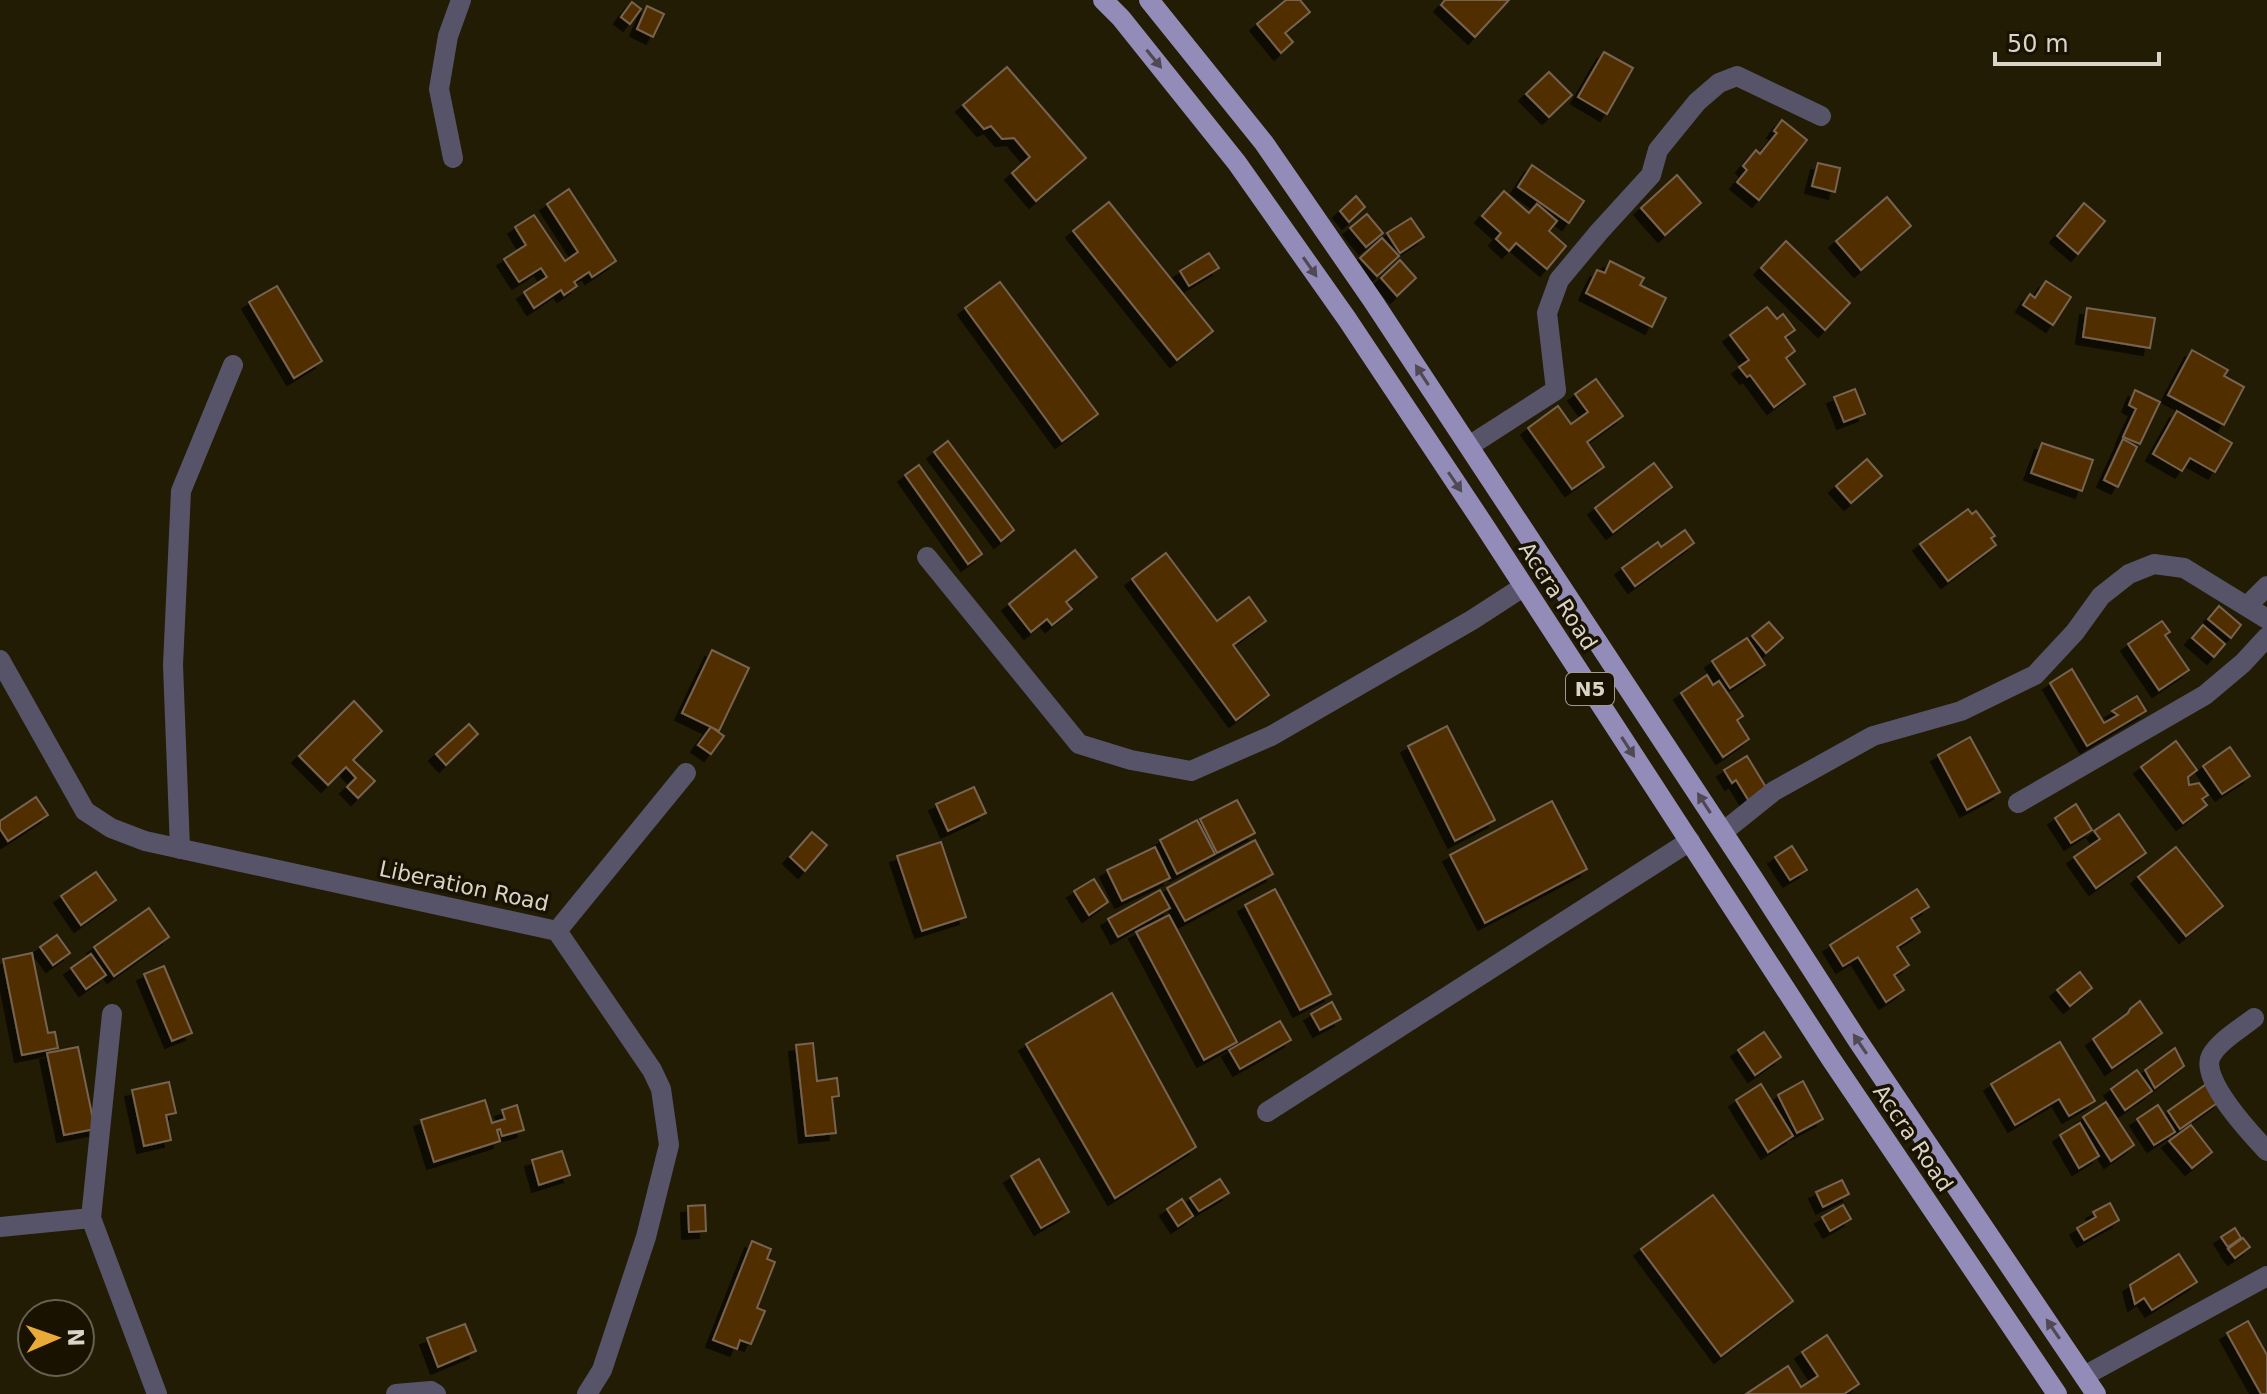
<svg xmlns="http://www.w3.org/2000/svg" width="2267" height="1394" viewBox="0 0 2267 1394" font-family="'DejaVu Sans',sans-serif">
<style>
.building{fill:#512e01;stroke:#776350;stroke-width:2;filter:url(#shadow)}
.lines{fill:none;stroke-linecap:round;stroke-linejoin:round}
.minor{stroke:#575469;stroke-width:20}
.major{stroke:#938cb8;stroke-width:20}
.oneway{fill:#504953}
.labels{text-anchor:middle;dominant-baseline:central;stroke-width:7;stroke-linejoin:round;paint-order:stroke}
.shield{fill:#191200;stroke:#9f9a8b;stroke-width:2}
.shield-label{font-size:20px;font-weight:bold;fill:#d9d4c7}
.street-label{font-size:22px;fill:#d9d4c7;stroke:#191200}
</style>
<defs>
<filter id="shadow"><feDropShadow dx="-7" dy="7" stdDeviation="0" flood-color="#0009"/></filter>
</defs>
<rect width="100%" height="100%" fill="#221c05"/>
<g class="building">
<polygon points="1286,0 1300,0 1310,12 1285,33 1293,42 1281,53 1257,24"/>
<polygon points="1445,0 1509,0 1475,37 1441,5"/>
<polygon points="632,2 641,9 630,24 621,17"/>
<polygon points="647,6 664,14 653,37 637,29"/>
<polygon points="1604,52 1633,68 1607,114 1578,97"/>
<polygon points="1007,67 1086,158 1036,201 1012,173 1030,157 1014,138 1002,139 991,126 984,129 963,105"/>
<polygon points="1549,72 1572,95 1549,117 1526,94"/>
<polygon points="1782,120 1807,140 1759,200 1737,182 1747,170 1743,166 1756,150 1760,154 1777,133 1774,131"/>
<polygon points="1818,163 1840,168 1835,192 1812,186"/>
<polygon points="1532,165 1584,201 1569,223 1518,187"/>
<polygon points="1677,175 1701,203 1665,235 1641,208"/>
<polygon points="569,189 616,261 592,277 589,272 574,282 577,286 564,295 561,290 534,308 524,292 547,277 541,268 519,282 504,259 526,245 515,227 534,215 565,261 578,252 547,204"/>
<polygon points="1504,191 1529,213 1537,204 1557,221 1549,231 1566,246 1547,269 1516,243 1509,251 1496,239 1501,233 1482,216"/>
<polygon points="1356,196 1365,207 1349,222 1340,211"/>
<polygon points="1887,197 1911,226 1861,270 1836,241"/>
<polygon points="1109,202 1213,331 1177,360 1073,231"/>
<polygon points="2084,203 2105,221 2078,254 2057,236"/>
<polygon points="1367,214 1383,233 1366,247 1350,228"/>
<polygon points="1411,218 1424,237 1400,253 1387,233"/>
<polygon points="1382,238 1399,256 1377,276 1360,258"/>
<polygon points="1786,241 1850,303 1825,330 1761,268"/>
<polygon points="1209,253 1219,268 1189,286 1180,271"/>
<polygon points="1400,260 1416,278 1397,296 1381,278"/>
<polygon points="1610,261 1644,278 1640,285 1666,298 1652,327 1586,293 1597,270 1605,273"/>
<polygon points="2046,281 2071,297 2053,325 2023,305 2030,294 2035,298"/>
<polygon points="1000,282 1098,414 1062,441 965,308"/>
<polygon points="277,286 322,361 294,378 249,302"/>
<polygon points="1767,307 1777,319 1783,314 1795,330 1785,337 1795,351 1786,358 1805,384 1774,407 1750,375 1747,377 1739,367 1749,360 1730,335"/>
<polygon points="2087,308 2155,318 2150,348 2083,337"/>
<polygon points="2192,350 2228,370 2224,376 2244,387 2224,425 2168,395"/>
<polygon points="1596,379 1623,416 1587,442 1604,467 1572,489 1528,428 1558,406 1571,424 1588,412 1575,394"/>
<polygon points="1855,389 1865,414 1844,422 1834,397"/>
<polygon points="2135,390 2160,402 2140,444 2123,437 2136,409 2129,405"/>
<polygon points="2177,411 2232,443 2215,472 2190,458 2182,471 2153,454"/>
<polygon points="2123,439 2137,447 2118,487 2104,480"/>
<polygon points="948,441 1014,530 1001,541 934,452"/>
<polygon points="2042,443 2093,460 2082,491 2031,473"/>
<polygon points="1867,459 1882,476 1851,503 1836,486"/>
<polygon points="1654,463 1672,487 1613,532 1595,508"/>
<polygon points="919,465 982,554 968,564 905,475"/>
<polygon points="1968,509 1972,514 1976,511 1995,536 1991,538 1996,545 1948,581 1920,544"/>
<polygon points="1685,530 1694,543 1635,586 1622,568 1658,542 1661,547"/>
<polygon points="1075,550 1097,577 1066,602 1072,609 1052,625 1047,619 1031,632 1009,604"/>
<polygon points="1166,553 1217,621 1249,597 1266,621 1233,645 1269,695 1236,720 1132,579"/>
<polygon points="2219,606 2241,625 2231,638 2208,619"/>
<polygon points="2162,621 2170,632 2165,635 2189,670 2159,690 2128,644"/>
<polygon points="1769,622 1783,638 1766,653 1752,636"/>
<polygon points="2203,625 2225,644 2214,657 2192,638"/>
<polygon points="1747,638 1765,665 1730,688 1712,661"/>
<polygon points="712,650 749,668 719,731 682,713"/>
<polygon points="2072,669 2104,723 2118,715 2112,711 2137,696 2146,711 2087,746 2050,683"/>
<polygon points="1707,675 1713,685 1719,681 1743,716 1737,720 1749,739 1723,757 1681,693"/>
<polygon points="354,701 382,731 353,760 375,781 358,798 347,787 356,778 346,767 328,785 299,756"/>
<polygon points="469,724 478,734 446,765 436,754"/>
<polygon points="1447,726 1495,820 1455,841 1408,746"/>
<polygon points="711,727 724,736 711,754 698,745"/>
<polygon points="1970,737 2000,792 1967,810 1938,755"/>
<polygon points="2176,741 2197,770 2188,777 2189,785 2199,783 2208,795 2202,799 2207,805 2183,823 2141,767"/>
<polygon points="2230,747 2250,776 2222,794 2203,766"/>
<polygon points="1747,756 1767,789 1749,801 1736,780 1732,783 1724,770"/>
<polygon points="974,787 986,813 948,831 936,804"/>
<polygon points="36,797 48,815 8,841 0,829 0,821"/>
<polygon points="1237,800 1255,833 1217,853 1200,819"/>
<polygon points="1552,801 1587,869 1485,923 1450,855"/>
<polygon points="2076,804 2092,830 2071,843 2055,818"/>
<polygon points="2119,814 2146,853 2096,888 2074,857 2100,839 2094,831"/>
<polygon points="1197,820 1215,854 1177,874 1160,840"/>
<polygon points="812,832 827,845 805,871 790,857"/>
<polygon points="1255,840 1273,874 1185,921 1167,888"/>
<polygon points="941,842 966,917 922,931 897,856"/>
<polygon points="1792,846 1807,870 1790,880 1775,857"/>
<polygon points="1155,847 1170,878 1122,901 1107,870"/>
<polygon points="2176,847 2223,906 2186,936 2138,877"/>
<polygon points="96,872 116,900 81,925 61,896"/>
<polygon points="1094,879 1108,902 1089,915 1074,891"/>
<polygon points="1275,889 1331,994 1300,1010 1245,905"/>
<polygon points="1917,889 1929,907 1911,918 1920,932 1897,947 1909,965 1894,975 1904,990 1886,1002 1858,957 1843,966 1830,945"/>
<polygon points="1160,890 1170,908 1118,937 1108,919"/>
<polygon points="149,908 169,937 114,976 94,947"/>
<polygon points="1169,915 1237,1042 1204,1060 1136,932"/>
<polygon points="57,935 70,953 53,965 40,947"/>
<polygon points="32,953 48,1033 55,1032 58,1048 22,1055 3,959"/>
<polygon points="91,954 106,975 86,989 71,968"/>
<polygon points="164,966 192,1033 172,1041 144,974"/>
<polygon points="2080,972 2092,988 2070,1006 2057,990"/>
<polygon points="1112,993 1196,1147 1115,1198 1026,1044"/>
<polygon points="2140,1001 2162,1033 2112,1068 2093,1039 2128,1013 2130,1009"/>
<polygon points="1332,1002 1341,1019 1320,1030 1311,1014"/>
<polygon points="1280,1021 1291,1040 1240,1069 1229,1050"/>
<polygon points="1764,1032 1781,1057 1755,1075 1738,1050"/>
<polygon points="2060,1042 2095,1101 2069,1116 2059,1099 2015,1125 1991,1084"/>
<polygon points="813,1043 817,1081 837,1078 839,1096 832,1097 836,1133 806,1136 796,1045"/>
<polygon points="78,1047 95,1129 64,1135 47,1053"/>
<polygon points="2175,1048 2184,1066 2155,1088 2145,1070"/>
<polygon points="2137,1070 2152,1091 2125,1110 2111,1089"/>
<polygon points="1803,1081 1823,1119 1797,1133 1778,1095"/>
<polygon points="169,1082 176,1113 166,1115 171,1140 144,1146 132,1090"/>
<polygon points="2208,1083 2220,1101 2180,1129 2168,1111"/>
<polygon points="1761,1084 1793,1136 1768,1152 1736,1100"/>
<polygon points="485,1100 492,1123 505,1119 502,1110 517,1105 524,1130 502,1136 500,1129 497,1130 500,1141 434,1162 421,1120"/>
<polygon points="2106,1102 2134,1145 2111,1161 2083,1117"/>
<polygon points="2158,1105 2175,1132 2154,1145 2137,1119"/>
<polygon points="2080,1123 2099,1156 2079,1168 2060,1135"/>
<polygon points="2191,1125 2212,1152 2192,1168 2169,1141"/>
<polygon points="562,1151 570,1175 539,1185 532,1160"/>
<polygon points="1039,1159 1069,1212 1041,1228 1011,1176"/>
<polygon points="1220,1179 1229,1193 1199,1211 1190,1198"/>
<polygon points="1842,1180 1849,1194 1823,1207 1816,1192"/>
<polygon points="1713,1195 1793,1301 1721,1356 1641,1249"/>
<polygon points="1182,1199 1193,1216 1178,1226 1167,1209"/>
<polygon points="2110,1203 2119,1220 2084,1240 2077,1228 2096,1217 2093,1212"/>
<polygon points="705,1205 706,1231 689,1232 688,1206"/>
<polygon points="1843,1205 1851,1219 1830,1231 1822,1217"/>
<polygon points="2235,1228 2241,1238 2228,1247 2221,1237"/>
<polygon points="2243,1238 2250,1247 2235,1258 2228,1249"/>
<polygon points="752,1241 771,1249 767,1259 775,1262 757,1308 765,1311 751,1344 740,1340 737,1349 713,1340"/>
<polygon points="2179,1254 2197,1282 2152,1310 2144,1298 2135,1304 2130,1285"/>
<polygon points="2248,1321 2267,1355 2267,1394 2261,1394 2227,1333"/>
<polygon points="465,1324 476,1351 438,1367 427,1338"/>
<polygon points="1827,1335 1859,1384 1844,1394 1746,1394 1788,1366 1801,1387 1818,1376 1802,1352"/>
</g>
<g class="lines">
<g class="minor">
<polyline points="453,158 439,89 448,36 461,0"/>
<polyline points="1469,446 1556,390 1547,313 1559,280 1599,232 1651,175 1658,150 1697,102 1719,83 1737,76 1821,116"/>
<polyline points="927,557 1079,744 1131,760 1191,771 1271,736 1472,620 1523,587"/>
<polyline points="2247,606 2267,586"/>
<polyline points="0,660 85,811 111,828 145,841 557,931 652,1070 661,1089 669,1145 646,1237 602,1370 587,1394"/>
<polyline points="2018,803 2205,695 2243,663 2267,637"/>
<polyline points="1723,832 1774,791 1873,736 1961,711 2035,675 2075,632 2101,596 2129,574 2154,564 2184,568 2267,619"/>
<polyline points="180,849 173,665 181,491 233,365"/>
<polyline points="557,931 686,773"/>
<polyline points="112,1014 91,1218 157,1394"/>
<path d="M2254,1018C2240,1029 2219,1041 2211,1056C2199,1079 2252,1135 2267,1151"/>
<polyline points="1267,1112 1690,841"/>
<polyline points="0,1227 91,1218"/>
<polyline points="2084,1376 2267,1276"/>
<polyline points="396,1394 431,1391 436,1394"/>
</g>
<g class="major">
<polyline points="1103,0 1121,18 1237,163 1347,319 1482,522 1831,1059 2057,1394"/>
<polyline points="1149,0 1264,143 1373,301 1753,878 1858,1041 2096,1394"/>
</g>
</g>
<defs><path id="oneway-solid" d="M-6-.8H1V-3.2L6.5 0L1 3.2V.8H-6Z" transform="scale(2)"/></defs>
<g class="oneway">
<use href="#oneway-solid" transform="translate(1154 59) rotate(51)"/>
<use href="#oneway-solid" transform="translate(1310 267) rotate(55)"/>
<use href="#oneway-solid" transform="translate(1422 375) rotate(-123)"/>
<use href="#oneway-solid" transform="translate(1455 482) rotate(56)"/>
<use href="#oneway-solid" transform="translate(1628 747) rotate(57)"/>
<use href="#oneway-solid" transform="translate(1704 803) rotate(-123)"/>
<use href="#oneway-solid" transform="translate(1860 1044) rotate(-124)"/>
<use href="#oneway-solid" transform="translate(2053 1329) rotate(-124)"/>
</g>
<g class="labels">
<rect class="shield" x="1566" y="673" width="48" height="32" rx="6"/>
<g class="shield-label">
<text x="1590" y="689">N5</text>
</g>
<g class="street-label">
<text transform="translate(1558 596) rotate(57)">Accra Road</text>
<text transform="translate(464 886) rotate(12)">Liberation Road</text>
<text transform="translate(1913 1138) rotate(56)">Accra Road</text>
</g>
</g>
<g transform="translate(56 1338) rotate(88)"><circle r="38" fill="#191200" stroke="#666050" stroke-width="2"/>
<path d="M0-6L14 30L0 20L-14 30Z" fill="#eaaa38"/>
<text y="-12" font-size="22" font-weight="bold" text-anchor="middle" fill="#d9d4c7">N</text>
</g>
<path d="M1995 52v12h164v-12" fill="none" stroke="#d9d4c7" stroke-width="4"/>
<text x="2007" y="52" font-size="24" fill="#d9d4c7" stroke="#191200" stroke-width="6" paint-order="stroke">50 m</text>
</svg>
